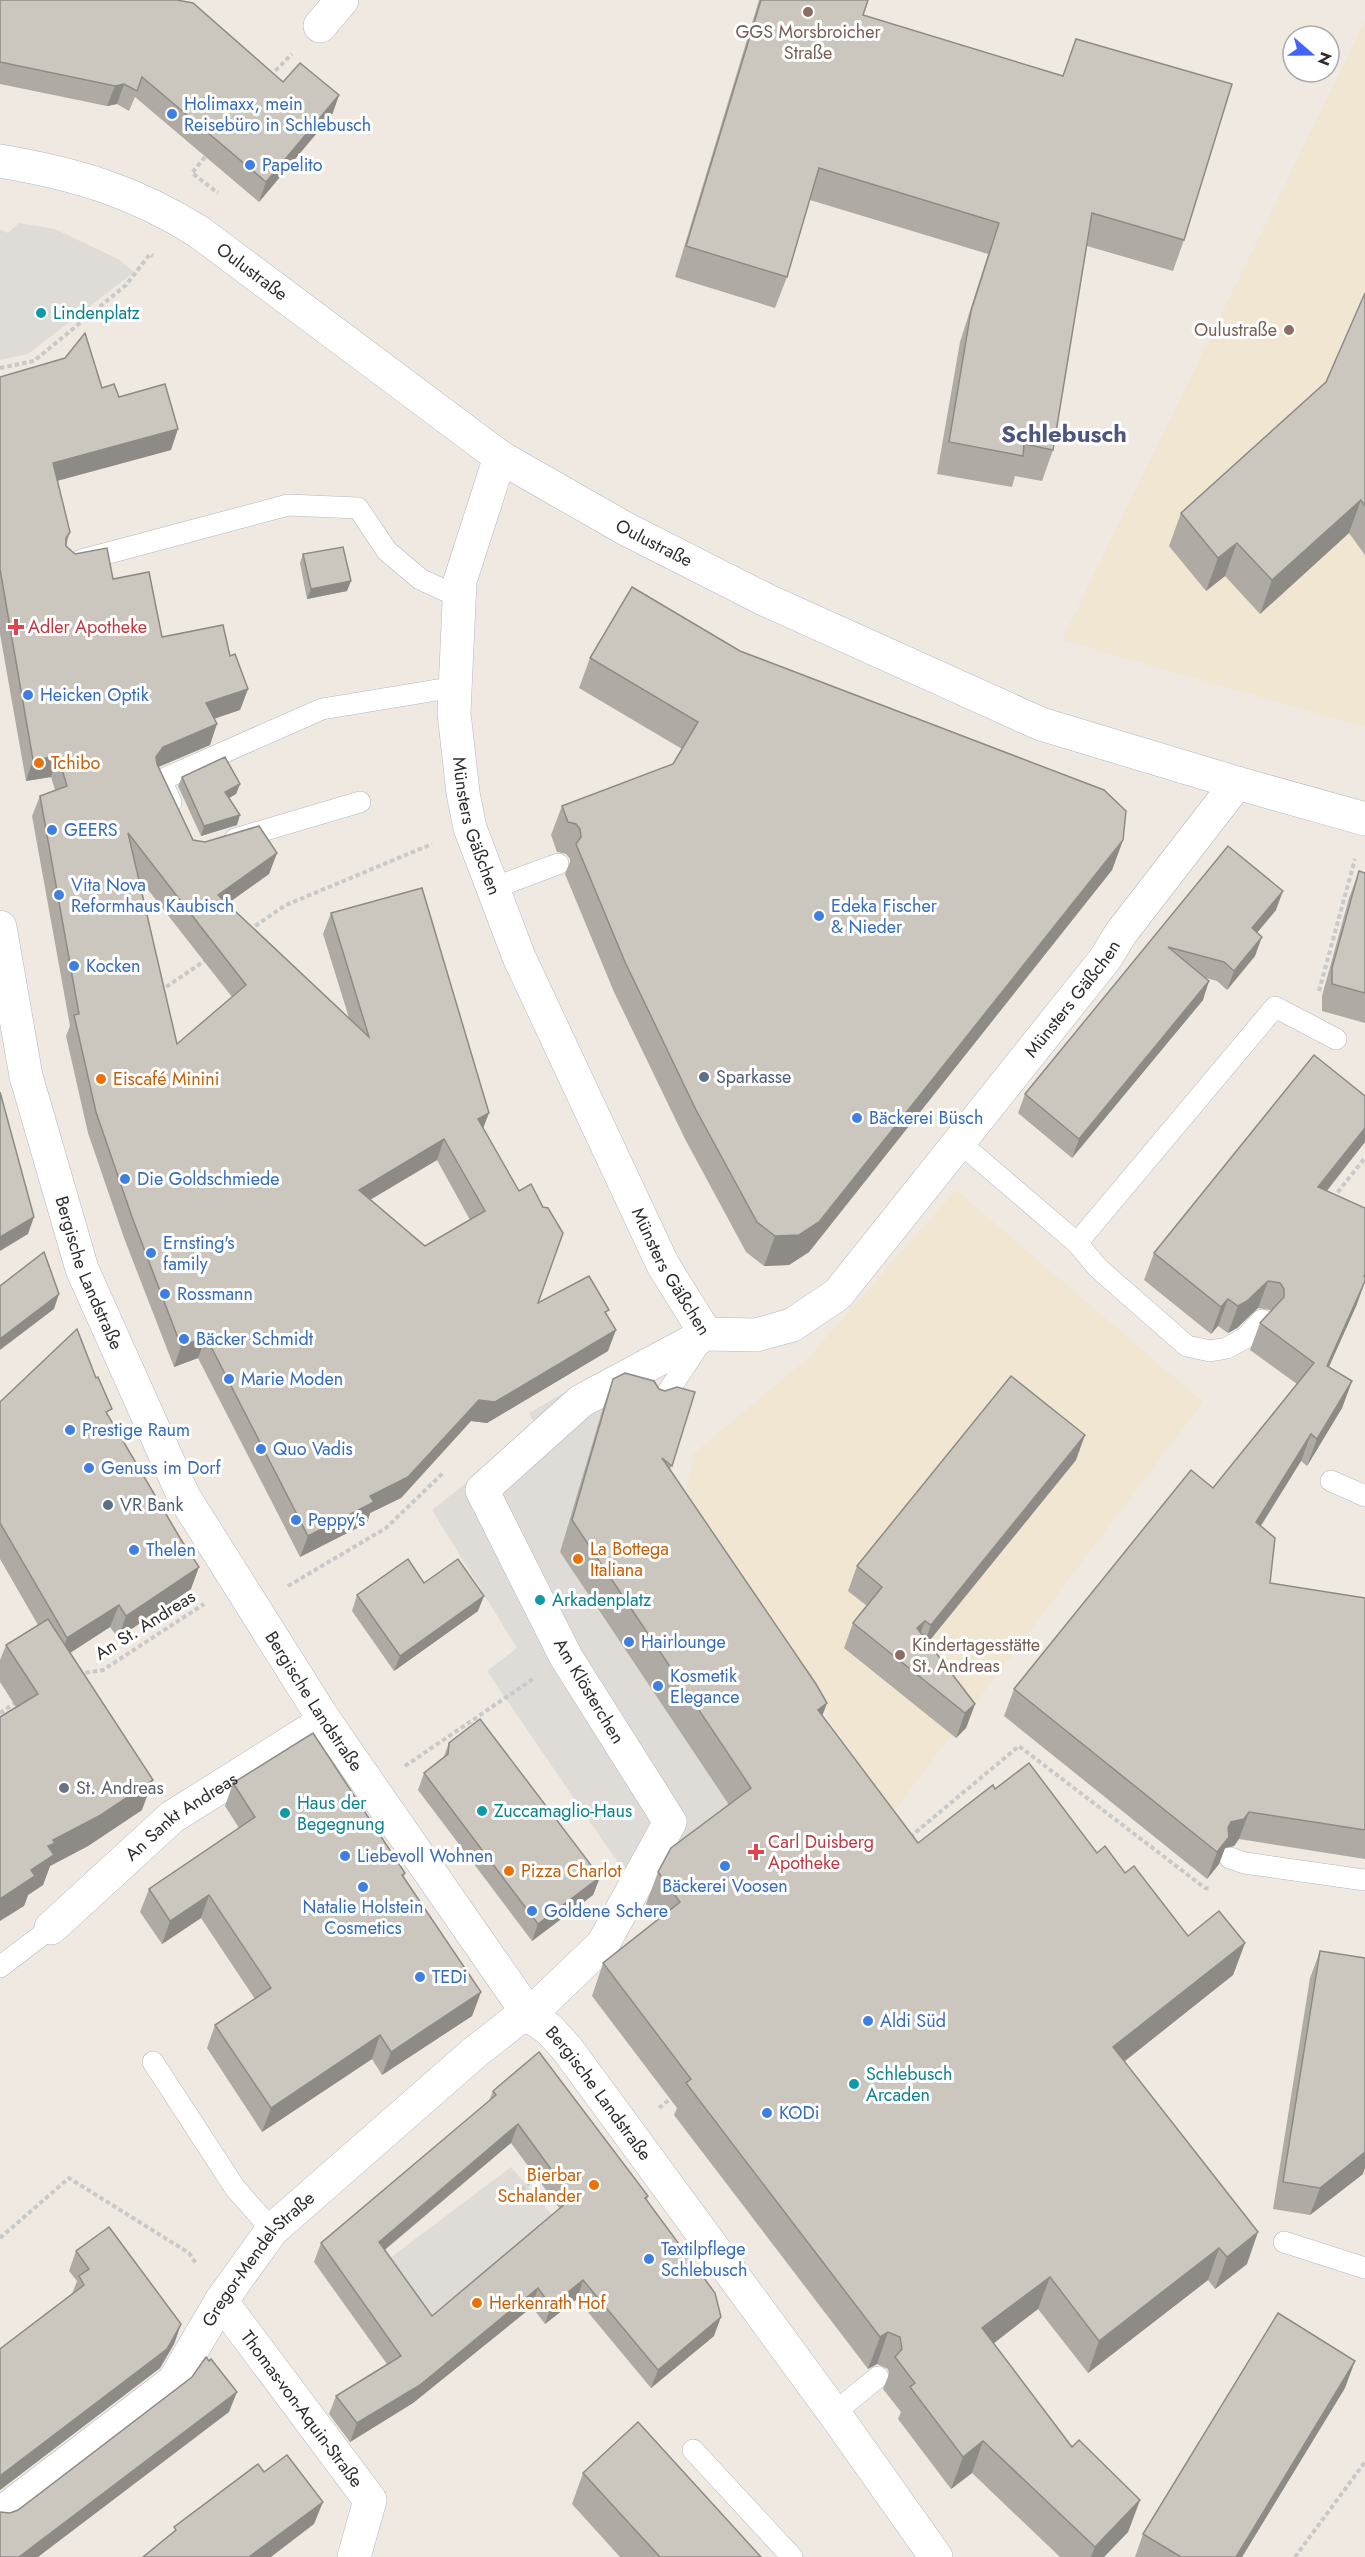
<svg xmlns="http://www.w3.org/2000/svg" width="1365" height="2557" viewBox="0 0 1365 2557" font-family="Jost,sans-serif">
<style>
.education{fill:#f0e6d1}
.plaza{fill:#dfdcd8}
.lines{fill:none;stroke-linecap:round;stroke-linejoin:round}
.lane-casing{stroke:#b4b7c1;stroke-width:22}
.street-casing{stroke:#b4b7c1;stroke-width:34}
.secondary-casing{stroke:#b4b7c1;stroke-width:34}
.path{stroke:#c9c9c9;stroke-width:4;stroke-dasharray:4.5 3;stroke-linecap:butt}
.lane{stroke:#fff;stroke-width:21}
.street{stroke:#fff;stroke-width:33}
.secondary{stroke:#fff;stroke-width:33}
.wall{fill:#afaba4;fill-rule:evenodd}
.shaded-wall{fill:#8e8b86}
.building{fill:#cbc7bf;stroke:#8e8b86;stroke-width:1.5;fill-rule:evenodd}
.education-dot{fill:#8d6e63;stroke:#fff;stroke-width:2}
.shop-dot{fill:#3f7fe0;stroke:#fff;stroke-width:2}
.culture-dot{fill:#0f9aa8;stroke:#fff;stroke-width:2}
.health-dot{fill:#e0444e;stroke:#fff;stroke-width:2}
.food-dot{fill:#e8710a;stroke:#fff;stroke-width:2}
.service-dot{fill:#5c6f8a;stroke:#fff;stroke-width:2}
.worship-dot{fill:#6b7280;stroke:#fff;stroke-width:2}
.labels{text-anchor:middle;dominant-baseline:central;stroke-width:6;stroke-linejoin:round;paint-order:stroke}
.education-label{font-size:18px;fill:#785e54;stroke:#fff}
.shop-label{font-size:18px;fill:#366cbe;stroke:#fff;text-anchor:start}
.street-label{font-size:18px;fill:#2e2e2e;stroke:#fff}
.culture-label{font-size:18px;fill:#0d838f;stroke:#fff;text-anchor:start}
.health-label{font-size:18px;fill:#be3a42;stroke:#fff;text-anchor:start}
.food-label{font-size:18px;fill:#c56008;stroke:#fff;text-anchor:start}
.service-label{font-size:18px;fill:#4e5e75;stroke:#fff;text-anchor:start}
.worship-label{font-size:18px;fill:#5b616d;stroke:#fff;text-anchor:start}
.district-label{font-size:24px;font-weight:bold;fill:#4d5680;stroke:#fff}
</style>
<rect width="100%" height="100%" fill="#efe9e1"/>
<g class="education">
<polygon points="1365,21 1365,727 1062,640"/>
<polygon points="956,1190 1203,1402 891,1815 686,1494 693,1454 808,1358"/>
</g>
<g class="plaza">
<polygon points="19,223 55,229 118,259 134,272 28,354 0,360 0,229 8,233"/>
<polygon points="589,1378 604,1403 560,1552 727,1802 743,1818 640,1895 487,1671 517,1648 432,1510 536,1428 529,1413"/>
<polygon points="511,2167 553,2216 433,2317 386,2261"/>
</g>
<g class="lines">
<defs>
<g id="lane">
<polyline points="82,560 288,505 358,508 387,551 420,579 459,597"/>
<polyline points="171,802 161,780 322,709 455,687"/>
<polyline points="235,839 360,802"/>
<polyline points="493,888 558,864"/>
<polyline points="959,1142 1077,1243 1275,1007 1336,1039"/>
<polyline points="1077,1243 1098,1268 1187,1346 1210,1351 1227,1348 1245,1338 1262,1320"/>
<polyline points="655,1411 703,1339"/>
<polyline points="1331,1481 1365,1496"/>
<polyline points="1230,1858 1245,1863 1365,1880"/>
<polyline points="0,1967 51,1928"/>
<polyline points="153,2062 235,2188 272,2230"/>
<polyline points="1284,2242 1365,2268"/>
<polyline points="834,2413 878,2377"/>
<polyline points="693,2450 792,2557"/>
</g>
<g id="street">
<polyline points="320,26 342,0"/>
<path id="s1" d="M500,457L460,581L454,713L463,793L470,828L519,957L663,1265L706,1334"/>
<path id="s2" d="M0,927L26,1076L82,1269L184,1497L325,1721L529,2015L550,2030L568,2050L834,2413L936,2557"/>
<path id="s3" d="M706,1334L756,1335L792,1325L838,1294L1105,959L1121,933L1237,783"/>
<path id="s4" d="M51,1928L172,1817L325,1721"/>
<path id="s5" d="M221,2301L370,2500L354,2557"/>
<path id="s6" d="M0,2514L174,2381L221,2301L272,2230L474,2053L516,2020L529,2015L603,1944L670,1822L566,1657L482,1490L581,1401L706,1334"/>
</g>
<g id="secondary">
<path id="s7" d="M0,161C76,174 134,191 199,232L500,457L626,529L766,600L1041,724L1237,783L1365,819"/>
</g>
</defs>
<use href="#lane" class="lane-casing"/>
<use href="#street" class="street-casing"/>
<use href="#secondary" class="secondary-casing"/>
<g class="path">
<polyline points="270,76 292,54"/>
<polyline points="205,157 192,173 218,193"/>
<polyline points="0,368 34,361 126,285 150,254 153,256"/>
<polyline points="249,930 286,905 432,844"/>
<polyline points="160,991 206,960"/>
<polyline points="1319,991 1355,859"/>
<polyline points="1333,1198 1365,1158"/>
<polyline points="288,1586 386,1528 443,1473"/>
<polyline points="78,1674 103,1670 204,1604"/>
<polyline points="0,1713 18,1701"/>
<polyline points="405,1766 533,1679"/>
<polyline points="910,1837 1019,1746 1205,1888 1211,1889"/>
<polyline points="659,2108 670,2099"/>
<polyline points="510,2200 538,2175"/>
<polyline points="0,2238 69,2178 189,2253 197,2265"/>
<polyline points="1295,2557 1365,2462"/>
</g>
<use href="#lane" class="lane"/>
<use href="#street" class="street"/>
<use href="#secondary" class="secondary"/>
</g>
<g class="wall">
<polygon points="0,0 283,82 339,95 332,115 259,202 135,97 129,111 117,104 107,106 0,84"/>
<polygon points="759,0 868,0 863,15 1184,240 1173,271 1087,246 1053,450 1042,481 1015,476 1012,487 937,474 960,342 988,254 810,200 787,277 775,308 675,277"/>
<polygon points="1365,293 1365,555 1349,533 1260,614 1225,576 1206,591 1169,546 1181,513 1326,382"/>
<path d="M0,377L102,388L119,397L171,450L57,481L70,532L66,546L75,554L113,579L162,637L230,656L248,689L240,710L215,718L210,745L158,767L193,840L277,853L269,874L227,904L349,1018L323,934L331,913L483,1128L538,1303L607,1314L608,1351L487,1423L471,1421L401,1498L370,1513L367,1523L300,1557L198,1358L174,1367L124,1238L88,1133L66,1036L70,1026L32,816L40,796L55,790L51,777L26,781L0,634ZM138,877L232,997L177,1044ZM437,1160L470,1220L425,1246L370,1200Z"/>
<polygon points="303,554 347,591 307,599 300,563"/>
<polygon points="740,651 1123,840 1112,870 809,1252 789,1265 764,1266 746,1252 685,1139 614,992 565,874 570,862 570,859 566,854 557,852 551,835 562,806 673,764 682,749 579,688 590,658"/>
<polygon points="182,777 240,784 236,794 229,798 237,825 201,836 178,786"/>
<polygon points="1228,846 1276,910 1257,933 1255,956 1227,990 1217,981 1206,978 1203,1000 1072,1158 1018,1113 1025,1094"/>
<polygon points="1359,871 1365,873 1365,1023 1322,1011 1322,996 1349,898"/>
<polygon points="1365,1096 1365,1142 1327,1191 1357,1304 1329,1367 1352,1381 1342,1408 1307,1466 1301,1461 1261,1526 1270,1583 1365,1598 1365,1859 1239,1839 1234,1846 1225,1848 1219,1864 1207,1879 1004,1716 1014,1689 1213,1488 1297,1384 1250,1350 1260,1323 1271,1311 1270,1310 1258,1308 1237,1328 1228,1333 1218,1326 1211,1334 1144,1280 1154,1253"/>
<polygon points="613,1379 659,1389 665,1391 695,1392 670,1470 827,1703 822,1716 918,1843 995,1789 1097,1853 1125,1873 1188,1936 1245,1943 1233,1975 1125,2061 1247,2264 1215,2289 1208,2280 1088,2373 1038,2309 993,2343 1072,2447 1140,2500 1128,2532 1104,2557 1060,2557 972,2473 951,2489 898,2419 901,2412 883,2389 889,2374 888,2369 877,2364 868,2369 674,2115 677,2108 592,1996 603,1963 658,1920 646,1904 658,1872 729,1805 560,1552 602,1411"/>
<polygon points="0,1402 109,1417 191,1589 118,1638 110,1627 70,1653 142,1810 88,1846 50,1866 43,1885 28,1895 24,1906 16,1707 0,1682 0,1660 6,1645 38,1625 0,1559"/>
<polygon points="1076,1460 928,1642 975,1704 966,1728 956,1738 844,1648 853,1623 867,1606 848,1591 857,1566"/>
<polygon points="357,1595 478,1611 394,1671 352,1611"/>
<polygon points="449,1743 600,1877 593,1895 532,1941 418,1790 424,1773 443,1759"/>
<polygon points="233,1783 405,1873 404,1877 481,1992 472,2016 382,2075 372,2059 262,2132 207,2048 215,2025 255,1999 201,1918 162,1944 140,1912 149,1889 239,1828 225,1806"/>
<polygon points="1320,1951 1363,2174 1310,2215 1273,2209 1310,1978"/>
<path d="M493,2091L648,2196L647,2200L714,2336L651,2388L577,2299L545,2324L532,2307L413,2403L350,2442L329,2414L336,2396L387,2364L314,2262L321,2243L489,2101ZM511,2143L560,2209L432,2316L385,2250Z"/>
<polygon points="76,2251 181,2324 174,2344 160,2368 0,2490 0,2349 72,2294 77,2281 69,2271"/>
<polygon points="1345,2388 1242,2557 1135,2557 1143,2534"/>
<polygon points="583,2473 761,2557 620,2557 572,2504"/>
</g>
<g class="shaded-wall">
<polygon points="124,84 117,104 107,106 115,86"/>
<polygon points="339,95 332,115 259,202 266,182"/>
<polygon points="178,429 171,450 45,484 53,463"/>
<polygon points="1361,500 1349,533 1260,614 1272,580"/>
<polygon points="1237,543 1225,576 1206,591 1218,558"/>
<polygon points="351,581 347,591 307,599 311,589"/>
<polygon points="248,689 240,710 199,724 206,703"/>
<polygon points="217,724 210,745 156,768 156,757 163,747"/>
<polygon points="58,756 51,777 26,781 33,760"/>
<polygon points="240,784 236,794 222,802 225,792"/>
<polygon points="240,815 237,825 201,836 204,826"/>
<polygon points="1123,840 1112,870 809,1252 789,1265 764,1266 775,1236"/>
<polygon points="277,853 269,874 210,916 218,895"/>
<polygon points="1283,891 1276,910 1245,947 1252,928"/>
<polygon points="1262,937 1255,956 1227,990 1234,971"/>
<polygon points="1209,981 1203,1000 1072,1158 1079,1139"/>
<polygon points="489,1113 481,1134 478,1119"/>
<polygon points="1365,1128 1365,1142 1308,1214 1318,1187"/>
<polygon points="444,1139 437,1160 351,1211 359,1190"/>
<polygon points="34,1217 28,1234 0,1251 0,1237"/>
<polygon points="1268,1281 1258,1308 1237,1328 1228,1333 1238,1306"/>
<polygon points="1365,1282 1357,1304 1317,1393 1327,1366"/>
<polygon points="59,1294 54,1309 0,1350 0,1339"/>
<polygon points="1228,1299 1218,1326 1211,1334 1221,1307"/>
<polygon points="616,1330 608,1351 487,1423 471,1421 401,1498 370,1513 367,1523 300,1557 308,1536 370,1496 479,1400"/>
<polygon points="206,1337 198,1358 174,1367 181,1346"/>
<polygon points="1352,1381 1342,1408 1307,1466 1317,1439"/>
<polygon points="1311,1434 1301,1461 1246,1549 1256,1522"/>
<polygon points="1085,1435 1076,1460 922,1650 931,1625"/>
<polygon points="199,1567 191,1589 118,1638 126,1616"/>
<polygon points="484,1596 478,1611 394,1671 400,1656"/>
<polygon points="119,1605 110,1627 59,1660 67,1638"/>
<polygon points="925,1621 916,1645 917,1628"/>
<polygon points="827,1703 815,1735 818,1710"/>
<polygon points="975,1704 966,1728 956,1738 965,1713"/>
<polygon points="153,1780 142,1810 88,1846 50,1866 43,1885 28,1895 24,1906 0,1921 0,1899 31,1870 53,1840"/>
<polygon points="1249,1812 1239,1839 1234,1846 1225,1848 1219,1864 1207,1879 1217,1852 1231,1822"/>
<polygon points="600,1877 593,1895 532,1941 538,1924"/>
<polygon points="209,1895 201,1918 162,1944 170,1921"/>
<polygon points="1245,1943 1233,1975 1102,2079 1113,2047"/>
<polygon points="481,1992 472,2016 382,2075 391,2052"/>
<polygon points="380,2035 372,2059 262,2132 271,2108"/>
<polygon points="518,2124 511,2143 372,2260 379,2242"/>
<polygon points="1365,2152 1365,2168 1363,2174 1310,2215 1320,2188"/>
<polygon points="1258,2232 1247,2264 1215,2289 1227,2257"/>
<polygon points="1219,2248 1208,2280 1088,2373 1099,2341"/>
<polygon points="1050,2277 1038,2309 971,2361 982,2328"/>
<polygon points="583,2280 577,2299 545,2324 551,2306"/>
<polygon points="538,2288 532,2307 413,2403 350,2442 357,2423"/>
<polygon points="721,2317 714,2336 651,2388 658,2370"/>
<polygon points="181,2324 174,2344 160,2368 0,2490 0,2476"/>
<polygon points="888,2332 877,2364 868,2369 880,2337"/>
<polygon points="1355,2361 1345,2388 1242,2557 1236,2557"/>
<polygon points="237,2392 229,2412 38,2557 19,2557"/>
<polygon points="983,2441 972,2473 951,2489 963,2457"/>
<polygon points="1140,2500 1128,2532 1104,2557 1091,2557 1095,2547"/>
<polygon points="323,2502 314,2524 271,2557 249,2557"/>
</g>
<g class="building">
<polygon points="0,0 177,0 193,3 283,82 300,63 339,95 266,182 142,77 137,91 124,84 115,86 0,62"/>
<polygon points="761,0 868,0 863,15 1063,76 1076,39 1232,84 1184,240 1092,213 1053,450 1024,444 1023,456 949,442 971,311 999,223 819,168 787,277 686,246"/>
<polygon points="1365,293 1365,506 1361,500 1272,580 1237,543 1218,558 1181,513 1326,382"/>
<path d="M85,333L102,388L114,384L119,397L165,384L178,429L53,463L70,532L66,538V546L75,554L107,548L113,579L149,572L162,637L223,625L230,656L235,654L248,689L206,703L217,724L163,747L156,757L157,764L193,840L205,842L259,826L277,853L218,895L369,1037L331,913L422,888L489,1113L478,1119L519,1191L531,1184L543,1207L548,1208L563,1233L538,1303L589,1276L609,1310L605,1312L616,1330L495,1402L479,1400L408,1477L370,1496L374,1502L308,1536L206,1337L181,1346L132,1217L96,1112L74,1015L79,1014L40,796L67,786L58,756L33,760L0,569V377L65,358ZM128,833L246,985L177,1044ZM444,1139L485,1211L425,1246L359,1190Z"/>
<polygon points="343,547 351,581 311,589 303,554"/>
<polygon points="632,587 740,651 1104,790 1126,811 1123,840 819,1222 799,1235 775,1236 757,1222 696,1110 625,962 576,844 581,837 580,829 576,824 568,822 562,806 673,764 698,722 590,658"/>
<polygon points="225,757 240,784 225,792 240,815 204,826 182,777"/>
<polygon points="1228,846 1283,891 1252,928 1262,937 1234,971 1224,962 1168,947 1209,981 1079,1139 1025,1094"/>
<polygon points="1359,871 1365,873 1365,993 1332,984 1332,968"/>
<polygon points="1314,1055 1365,1096 1365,1128 1318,1187 1365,1208 1365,1274 1364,1276 1365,1276 1365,1281 1327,1366 1352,1381 1317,1439 1311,1434 1256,1522 1275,1538 1270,1583 1365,1598 1365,1830 1249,1812 1244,1819 1231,1822 1228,1828 1229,1837 1217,1852 1014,1689 1191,1470 1213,1488 1314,1363 1260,1323 1284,1297 1284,1289 1280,1283 1268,1281 1247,1301 1238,1306 1228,1299 1221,1307 1154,1253"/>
<polygon points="0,1092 34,1217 0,1237"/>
<polygon points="44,1252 59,1294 0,1339 0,1286"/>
<polygon points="77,1329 96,1378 98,1377 112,1409 106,1412 180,1538 199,1567 126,1616 119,1605 67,1638 0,1523 0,1402"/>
<polygon points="625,1373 654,1381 659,1389 665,1391 677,1387 695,1392 672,1466 662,1458 816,1684 827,1703 818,1710 918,1843 993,1785 995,1789 1029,1763 1097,1853 1105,1846 1125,1873 1134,1866 1188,1936 1219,1911 1245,1943 1113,2047 1258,2232 1227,2257 1219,2248 1099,2341 1050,2277 982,2328 1072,2447 1079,2440 1140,2500 1095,2547 983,2441 963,2457 910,2387 915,2383 895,2357 902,2349 900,2337 888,2332 880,2337 686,2083 691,2079 603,1963 680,1902 658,1872 671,1848 751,1788 572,1520 613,1379"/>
<polygon points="1011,1376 1085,1435 931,1625 925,1621 917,1628 975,1704 965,1713 853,1623 882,1587 857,1566"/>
<polygon points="408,1559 424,1583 458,1559 484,1596 400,1656 357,1595"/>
<polygon points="48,1619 153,1780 99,1816 53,1840 55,1843 48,1846 54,1855 31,1870 35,1876 0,1899 0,1717 38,1694 6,1645"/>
<polygon points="480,1719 600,1877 538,1924 424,1773 448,1754 449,1743"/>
<polygon points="313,1733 405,1873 402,1875 481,1992 391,2052 380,2035 271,2108 215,2025 271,1988 209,1895 170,1921 149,1889 255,1817 233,1783"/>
<polygon points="1320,1951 1365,1958 1365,2152 1320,2188 1283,2182"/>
<path d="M539,2052L648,2196L645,2198L715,2293L721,2317L658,2370L583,2280L551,2306L538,2288L420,2385L357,2423L336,2396L401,2356L321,2243L496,2095L493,2091ZM518,2124L572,2198L432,2316L379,2242Z"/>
<polygon points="109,2227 181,2324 167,2349 0,2476 0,2349 84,2285 79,2276 89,2269 76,2251"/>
<polygon points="1278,2313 1355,2361 1236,2557 1181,2557 1143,2534"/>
<polygon points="206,2357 209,2361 211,2359 237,2392 19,2557 0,2557 0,2512 10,2513 18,2510 192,2377"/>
<polygon points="638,2422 761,2557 660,2557 583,2473"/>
<polygon points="287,2455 323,2502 249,2557 143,2557 176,2530 174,2527 258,2464 264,2472"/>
</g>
<g class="education-dot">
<circle cx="808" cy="12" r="6"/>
<circle cx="1289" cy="330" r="6"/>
<circle cx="900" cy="1655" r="6"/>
</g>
<g class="shop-dot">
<circle cx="172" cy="114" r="6"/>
<circle cx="250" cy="165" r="6"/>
<circle cx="28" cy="695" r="6"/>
<circle cx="52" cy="830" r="6"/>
<circle cx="59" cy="895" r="6"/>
<circle cx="819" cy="916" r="6"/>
<circle cx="74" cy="966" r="6"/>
<circle cx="857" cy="1118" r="6"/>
<circle cx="125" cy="1179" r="6"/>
<circle cx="151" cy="1253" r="6"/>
<circle cx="165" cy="1294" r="6"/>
<circle cx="184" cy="1339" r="6"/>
<circle cx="229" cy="1379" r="6"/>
<circle cx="70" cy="1430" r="6"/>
<circle cx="261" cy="1449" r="6"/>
<circle cx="89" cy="1468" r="6"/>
<circle cx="296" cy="1520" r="6"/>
<circle cx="134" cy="1550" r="6"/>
<circle cx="629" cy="1642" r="6"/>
<circle cx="658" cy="1686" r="6"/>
<circle cx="345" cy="1856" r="6"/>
<circle cx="725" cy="1866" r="6"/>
<circle cx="363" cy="1887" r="6"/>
<circle cx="532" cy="1911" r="6"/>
<circle cx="420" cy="1977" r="6"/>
<circle cx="868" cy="2021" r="6"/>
<circle cx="767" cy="2113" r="6"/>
<circle cx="649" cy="2259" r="6"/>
</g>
<g class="culture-dot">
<circle cx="41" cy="313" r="6"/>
<circle cx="540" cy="1600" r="6"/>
<circle cx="482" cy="1811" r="6"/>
<circle cx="285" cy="1813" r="6"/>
<circle cx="854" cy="2084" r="6"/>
</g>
<g class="health-dot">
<path d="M13 618h6v6h6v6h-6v6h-6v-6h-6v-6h6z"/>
<path d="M753 1843h6v6h6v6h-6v6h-6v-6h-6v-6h6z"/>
</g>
<g class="food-dot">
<circle cx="39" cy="763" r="6"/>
<circle cx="101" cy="1079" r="6"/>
<circle cx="578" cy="1559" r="6"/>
<circle cx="509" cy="1871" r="6"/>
<circle cx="594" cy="2185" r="6"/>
<circle cx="477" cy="2303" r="6"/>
</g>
<g class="service-dot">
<circle cx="704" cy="1077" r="6"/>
<circle cx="108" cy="1505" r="6"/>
</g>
<circle class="worship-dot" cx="64" cy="1788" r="6"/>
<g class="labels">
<g class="education-label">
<text x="808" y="32">GGS Morsbroicher<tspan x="808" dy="21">Straße</tspan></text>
<text x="1277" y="330" text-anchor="end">Oulustraße</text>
<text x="912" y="1645" text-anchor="start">Kindertagesstätte<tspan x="912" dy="21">St. Andreas</tspan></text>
</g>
<g class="shop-label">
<text x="184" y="104">Holimaxx, mein<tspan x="184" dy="21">Reisebüro in Schlebusch</tspan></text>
<text x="262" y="165">Papelito</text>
<text x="40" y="695">Heicken Optik</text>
<text x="64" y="830">GEERS</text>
<text x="71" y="885">Vita Nova<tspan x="71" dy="21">Reformhaus Kaubisch</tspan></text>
<text x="831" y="906">Edeka Fischer<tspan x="831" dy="21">&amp; Nieder</tspan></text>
<text x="86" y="966">Kocken</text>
<text x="869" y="1118">Bäckerei Büsch</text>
<text x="137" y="1179">Die Goldschmiede</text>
<text x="163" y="1243">Ernsting's<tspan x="163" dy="21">family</tspan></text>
<text x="177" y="1294">Rossmann</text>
<text x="196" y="1339">Bäcker Schmidt</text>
<text x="241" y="1379">Marie Moden</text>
<text x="82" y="1430">Prestige Raum</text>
<text x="273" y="1449">Quo Vadis</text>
<text x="101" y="1468">Genuss im Dorf</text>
<text x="308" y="1520">Peppy's</text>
<text x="146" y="1550">Thelen</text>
<text x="641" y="1642">Hairlounge</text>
<text x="670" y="1676">Kosmetik<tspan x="670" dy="21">Elegance</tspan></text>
<text x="357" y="1856">Liebevoll Wohnen</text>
<text x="725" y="1886" text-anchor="middle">Bäckerei Voosen</text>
<text x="363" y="1907" text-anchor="middle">Natalie Holstein<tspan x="363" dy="21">Cosmetics</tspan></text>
<text x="544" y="1911">Goldene Schere</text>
<text x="432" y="1977">TEDi</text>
<text x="880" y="2021">Aldi Süd</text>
<text x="779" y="2113">KODi</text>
<text x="661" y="2249">Textilpflege<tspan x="661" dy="21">Schlebusch</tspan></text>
</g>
<g class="street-label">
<text stroke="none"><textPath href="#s7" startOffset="279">Oulustraße</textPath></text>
<text stroke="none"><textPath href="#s7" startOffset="765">Oulustraße</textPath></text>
<text stroke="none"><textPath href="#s1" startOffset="378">Münsters Gäßchen</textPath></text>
<text stroke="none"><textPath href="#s3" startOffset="520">Münsters Gäßchen</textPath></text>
<text stroke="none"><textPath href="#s1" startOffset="866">Münsters Gäßchen</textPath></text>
<text stroke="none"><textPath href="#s2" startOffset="358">Bergische Landstraße</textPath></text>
<text transform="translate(145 1625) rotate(-32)">An St. Andreas</text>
<text transform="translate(589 1691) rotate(59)">Am Klösterchen</text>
<text stroke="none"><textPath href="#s2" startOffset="844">Bergische Landstraße</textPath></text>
<text stroke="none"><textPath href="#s4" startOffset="172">An Sankt Andreas</textPath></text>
<text stroke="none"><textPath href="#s2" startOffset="1330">Bergische Landstraße</textPath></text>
<text stroke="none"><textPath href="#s6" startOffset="368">Gregor-Mendel-Straße</textPath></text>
<text stroke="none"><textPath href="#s5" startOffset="135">Thomas-von-Aquin-Straße</textPath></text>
</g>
<g class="culture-label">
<text x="53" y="313">Lindenplatz</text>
<text x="552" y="1600">Arkadenplatz</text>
<text x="297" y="1803">Haus der<tspan x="297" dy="21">Begegnung</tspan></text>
<text x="494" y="1811">Zuccamaglio-Haus</text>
<text x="866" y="2074">Schlebusch<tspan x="866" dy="21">Arcaden</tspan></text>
</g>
<g class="health-label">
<text x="28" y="627">Adler Apotheke</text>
<text x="768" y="1842">Carl Duisberg<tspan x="768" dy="21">Apotheke</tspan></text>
</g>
<g class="food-label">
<text x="51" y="763">Tchibo</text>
<text x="113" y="1079">Eiscafé Minini</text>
<text x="590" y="1549">La Bottega<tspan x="590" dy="21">Italiana</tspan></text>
<text x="521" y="1871">Pizza Charlot</text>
<text x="582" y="2175" text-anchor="end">Bierbar<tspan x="582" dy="21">Schalander</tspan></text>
<text x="489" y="2303">Herkenrath Hof</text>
</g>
<g class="service-label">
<text x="716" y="1077">Sparkasse</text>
<text x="120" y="1505">VR Bank</text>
</g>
<g class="worship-label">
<text x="76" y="1788">St. Andreas</text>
</g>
<g class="district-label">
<text x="1064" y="433">Schlebusch</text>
</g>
</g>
<g transform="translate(1311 54) rotate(110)"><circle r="28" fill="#ffffff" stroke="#ababab" stroke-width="1.5"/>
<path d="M0-4.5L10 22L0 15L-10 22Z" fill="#4264fb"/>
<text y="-9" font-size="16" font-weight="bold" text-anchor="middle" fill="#2e2e2e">N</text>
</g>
</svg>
